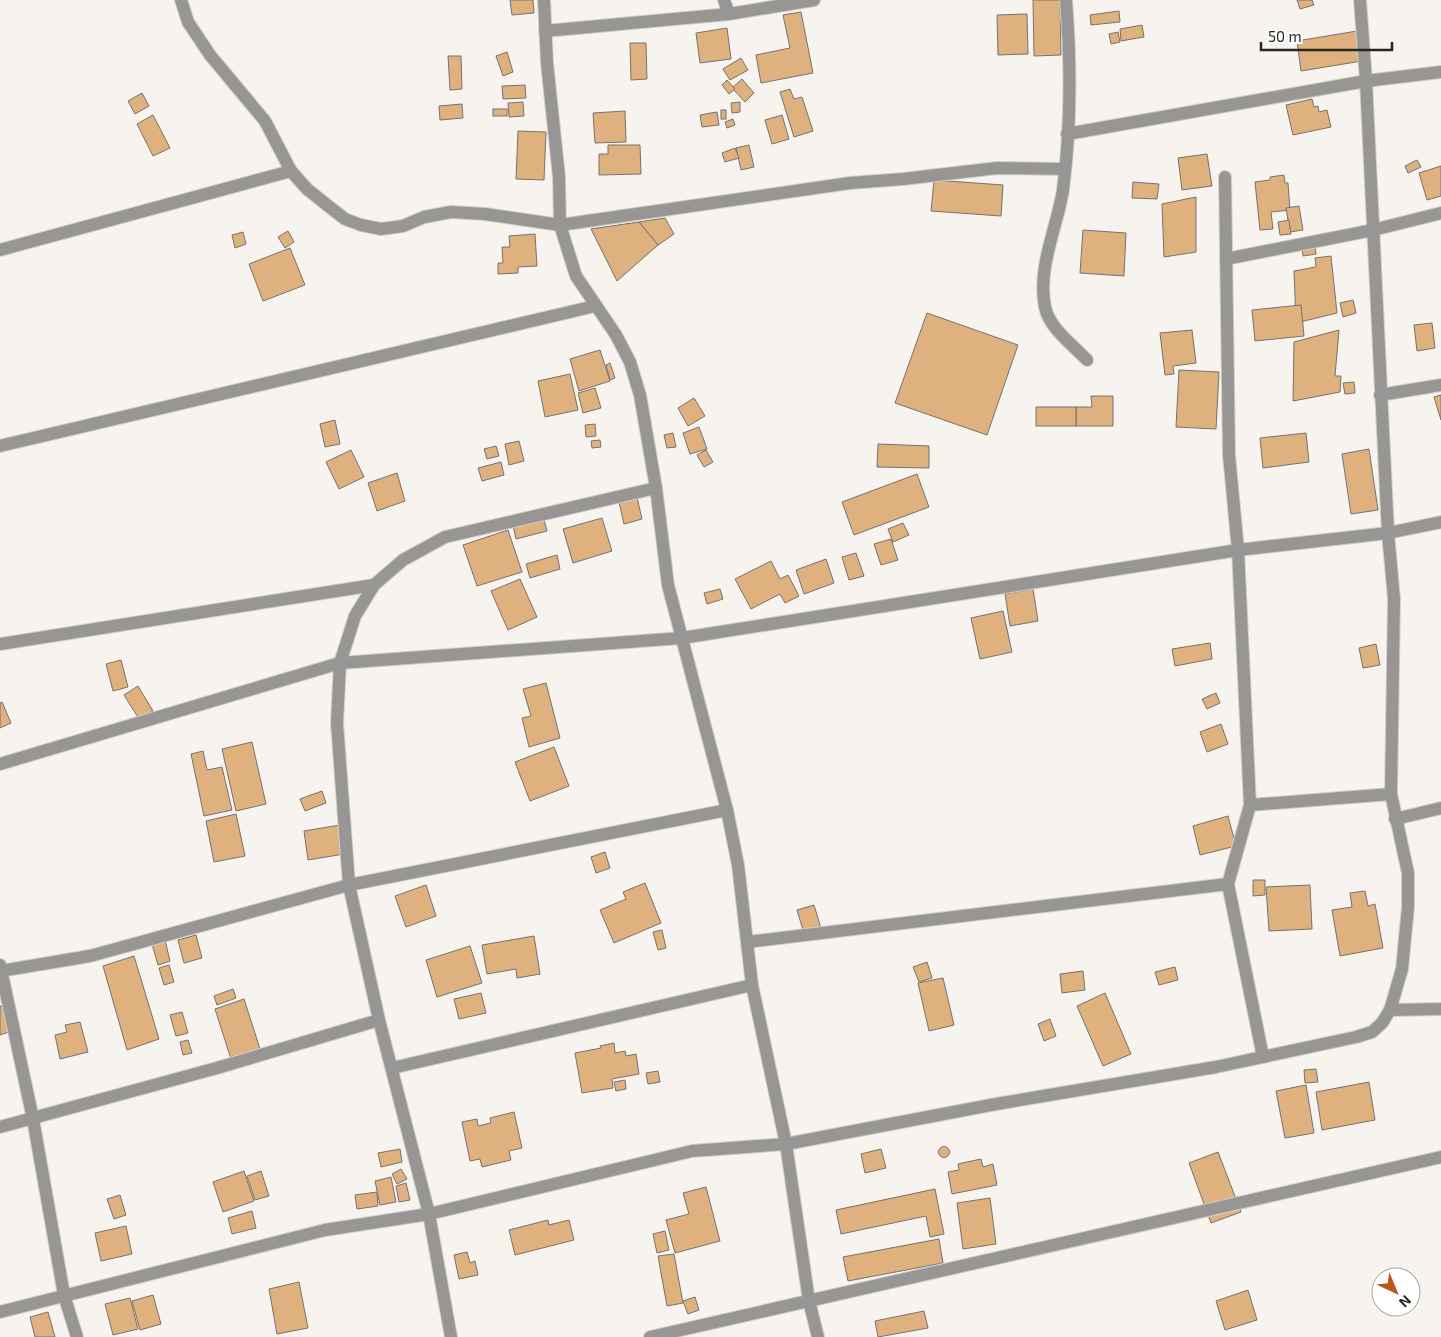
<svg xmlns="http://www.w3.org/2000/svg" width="1441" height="1337" viewBox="0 0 1441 1337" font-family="'Exo 2',sans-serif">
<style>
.building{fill:#dfb17e;stroke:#76726e}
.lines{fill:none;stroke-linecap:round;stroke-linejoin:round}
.minor-casing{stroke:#d2ceca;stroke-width:14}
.minor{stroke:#989694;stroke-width:12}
</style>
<rect width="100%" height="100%" fill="#f7f3ee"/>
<g class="building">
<polygon points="510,0 533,0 534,13 512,15"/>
<polygon points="1033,0 1060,0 1061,55 1034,56"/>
<polygon points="1297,0 1312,0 1314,5 1300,9"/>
<polygon points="1119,11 1120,22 1091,25 1090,15"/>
<polygon points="801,12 813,73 761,83 756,55 790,48 783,15"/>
<polygon points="1027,14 1028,54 998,55 997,15"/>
<polygon points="1142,25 1144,37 1121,41 1120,29"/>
<polygon points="727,28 731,59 700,63 696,33"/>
<polygon points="1357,31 1362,61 1301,71 1297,41"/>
<polygon points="1118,32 1120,42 1111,44 1109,34"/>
<polygon points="630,43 646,43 647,79 631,80"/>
<polygon points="507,52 513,72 503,76 496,56"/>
<polygon points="448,56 461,56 462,89 450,90"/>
<polygon points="741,58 748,70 730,80 723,69"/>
<polygon points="742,79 754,93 745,102 732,88"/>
<polygon points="727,80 735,89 729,94 722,85"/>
<polygon points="525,85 526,98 503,99 502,86"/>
<polygon points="790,89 794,99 802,97 813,131 794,137 780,92"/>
<polygon points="142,93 149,106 135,114 128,101"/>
<polygon points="1312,99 1314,107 1318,106 1319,112 1327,110 1331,127 1293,135 1286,105"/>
<polygon points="523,102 524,116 509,117 508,103"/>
<polygon points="740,102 740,112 732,113 731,103"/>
<polygon points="462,104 463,118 440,120 439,106"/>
<rect x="493" y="109" width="14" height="7"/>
<rect x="721" y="110" width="5" height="9"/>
<polygon points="625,111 626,142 595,143 593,113"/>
<polygon points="717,112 719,125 702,127 700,115"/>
<polygon points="153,115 170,148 153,156 137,124"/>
<polygon points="782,115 789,139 772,144 765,120"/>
<polygon points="733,119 735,125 727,128 725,122"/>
<polygon points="518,131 546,132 544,180 516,179"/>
<polygon points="608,145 640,145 641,174 599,175 599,154 608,154"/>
<polygon points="749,145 754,167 741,170 736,148"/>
<polygon points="735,148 739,158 725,162 722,153"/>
<polygon points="1207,154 1212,186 1182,190 1178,158"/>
<polygon points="1417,160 1421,167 1408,173 1405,166"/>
<polygon points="1441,166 1441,196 1427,200 1419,173"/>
<polygon points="1284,175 1285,183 1288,183 1290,210 1271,212 1273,229 1260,230 1255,182 1270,180 1270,177"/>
<polygon points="934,180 1003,185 1001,216 931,211"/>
<polygon points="1133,182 1159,184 1157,199 1132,198"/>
<polygon points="1196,197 1196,252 1164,257 1162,204"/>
<polygon points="1299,206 1303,230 1290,232 1286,208"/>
<polygon points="665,218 674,234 658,245 639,222"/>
<polygon points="1289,220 1291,234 1280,235 1278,222"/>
<polygon points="639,222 658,245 617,281 591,229"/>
<polygon points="1083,230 1126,233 1124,276 1080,273"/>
<polygon points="288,231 294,242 285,248 278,237"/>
<polygon points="243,232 246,244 235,248 232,235"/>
<polygon points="535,234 537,266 518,267 518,273 498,274 498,263 503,263 502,247 510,247 509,236"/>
<polygon points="1315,247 1316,254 1303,256 1302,248"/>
<polygon points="290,248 305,285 263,301 249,264"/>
<polygon points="1331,256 1337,313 1296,323 1294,271 1316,267 1315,258"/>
<polygon points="1353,300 1356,313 1343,317 1340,303"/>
<polygon points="1301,305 1304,336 1255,341 1252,310"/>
<polygon points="927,313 1018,345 987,435 895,403"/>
<polygon points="1432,323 1435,348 1417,351 1414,325"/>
<polygon points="1192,330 1196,363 1173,366 1174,374 1165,375 1160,333"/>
<polygon points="1339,330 1335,376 1341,376 1340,392 1293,401 1294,342"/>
<polygon points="600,350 610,381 579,391 570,359"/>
<polygon points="610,363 615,378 610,380 606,365"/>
<polygon points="1179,370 1219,372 1216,429 1176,427"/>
<polygon points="570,374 578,410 545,417 538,381"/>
<polygon points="1354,382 1355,393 1345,394 1343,383"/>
<polygon points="595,388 601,408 583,413 578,393"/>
<polygon points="1441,395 1441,420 1434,397"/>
<polygon points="1091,396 1113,396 1113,426 1076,426 1076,407 1092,407"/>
<polygon points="694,398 705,416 688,426 678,408"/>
<rect x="1036" y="407" width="40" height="19"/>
<polygon points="335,420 340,444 325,447 320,424"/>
<polygon points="595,424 596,436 586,437 585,425"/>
<polygon points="699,427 707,449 690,454 683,433"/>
<polygon points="673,433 676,447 667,448 664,435"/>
<polygon points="1306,433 1309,462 1263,468 1260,438"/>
<polygon points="600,440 601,447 592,448 591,441"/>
<polygon points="519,441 524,461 509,465 505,444"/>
<polygon points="878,444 929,446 929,468 877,467"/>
<polygon points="496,446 499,456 487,459 484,449"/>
<polygon points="1369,449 1378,510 1351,514 1342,454"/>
<polygon points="351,450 364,477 339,489 326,462"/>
<polygon points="706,450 713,462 704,467 697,455"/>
<polygon points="501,462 504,475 482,481 478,468"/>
<polygon points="397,473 405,501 377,511 368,483"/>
<polygon points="917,474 929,507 854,535 842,502"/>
<polygon points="637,497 642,519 624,524 619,502"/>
<polygon points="541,509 547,531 516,539 511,516"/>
<polygon points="602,518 612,551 573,563 563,529"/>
<polygon points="903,523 909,535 893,542 888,529"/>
<polygon points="508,530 522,572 477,586 463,545"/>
<polygon points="891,539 898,560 881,565 874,544"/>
<polygon points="856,553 864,576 849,580 842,557"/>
<polygon points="557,555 560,569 530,578 526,564"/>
<polygon points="826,559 834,583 804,594 796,570"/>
<polygon points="771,561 780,579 788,575 799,596 785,603 780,594 751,609 735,579"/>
<polygon points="520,579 537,617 508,630 491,591"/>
<polygon points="720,589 723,599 707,604 704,593"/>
<polygon points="1033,589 1038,621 1010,626 1005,594"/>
<polygon points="1003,611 1012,652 980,659 971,618"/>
<polygon points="1210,643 1212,659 1175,666 1172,649"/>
<polygon points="1376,644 1380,665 1363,668 1359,648"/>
<polygon points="121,660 128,687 113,691 106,664"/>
<polygon points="546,683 560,738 529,747 522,718 531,716 523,689"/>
<polygon points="138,686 153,711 139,719 124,695"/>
<polygon points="1216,693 1220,703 1207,709 1202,699"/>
<polygon points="2,702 11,723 0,728 0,703"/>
<polygon points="1221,724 1228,744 1207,752 1200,732"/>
<polygon points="252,742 266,804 236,811 222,749"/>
<polygon points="554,747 569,786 530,801 515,762"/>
<polygon points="203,751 207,770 222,767 232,810 204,816 191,754"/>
<polygon points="322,791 326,803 305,811 300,799"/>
<polygon points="236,814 245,856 214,862 206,821"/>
<polygon points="1228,816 1236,846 1200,855 1193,826"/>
<polygon points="340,825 344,854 308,860 304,831"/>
<polygon points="605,852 610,868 596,873 591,857"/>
<polygon points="1253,880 1265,880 1265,895 1253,896"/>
<polygon points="645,883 661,923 614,943 600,910 626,899 623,892"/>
<polygon points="426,885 436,916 406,927 395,896"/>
<polygon points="1310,885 1312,929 1269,931 1266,887"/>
<polygon points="1365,891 1368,906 1375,904 1383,948 1340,956 1332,910 1352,907 1350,893"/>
<polygon points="814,905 823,935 806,940 797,910"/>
<polygon points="662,930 666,948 658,950 653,932"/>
<polygon points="196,935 202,958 184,963 178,940"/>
<polygon points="534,936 540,974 517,978 516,969 487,974 482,945"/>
<polygon points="165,940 170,961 158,965 152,944"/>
<polygon points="470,946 482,983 437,997 426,960"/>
<polygon points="134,956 159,1039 127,1050 103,966"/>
<polygon points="927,962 932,978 919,982 913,967"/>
<polygon points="169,965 174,982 164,985 159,968"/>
<polygon points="1175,967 1178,980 1159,985 1155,972"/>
<polygon points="1083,971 1085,990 1062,993 1060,974"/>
<polygon points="943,978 954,1025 929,1031 918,983"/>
<polygon points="233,989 236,998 217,1005 214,996"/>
<polygon points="481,993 486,1013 459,1019 454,999"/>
<polygon points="1105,993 1131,1054 1103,1066 1077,1006"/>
<polygon points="244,999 260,1049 231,1059 215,1009"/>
<polygon points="0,1006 2,1006 9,1032 0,1035"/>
<polygon points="182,1012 188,1033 176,1036 170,1015"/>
<polygon points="1050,1019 1056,1036 1044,1041 1038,1024"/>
<polygon points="80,1022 88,1052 60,1059 55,1035 67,1032 65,1025"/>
<polygon points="188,1040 192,1053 183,1055 180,1042"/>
<polygon points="614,1043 615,1053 625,1051 626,1056 636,1054 639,1074 612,1079 613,1088 582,1093 575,1053 601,1048 600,1046"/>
<polygon points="1316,1069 1318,1082 1305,1083 1304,1070"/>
<polygon points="658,1071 660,1082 648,1084 646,1073"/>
<polygon points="625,1080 626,1089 616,1091 614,1082"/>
<polygon points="1369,1082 1375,1120 1322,1130 1316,1092"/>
<polygon points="1306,1085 1314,1133 1285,1138 1276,1091"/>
<polygon points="514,1112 522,1148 509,1151 511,1160 482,1167 480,1159 470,1161 462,1122 477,1119 478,1126 491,1123 490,1118"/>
<circle cx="944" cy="1152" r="5.5"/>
<polygon points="400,1149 402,1162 381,1167 378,1153"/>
<polygon points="881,1149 886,1168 865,1173 861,1154"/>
<polygon points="1218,1152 1241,1212 1211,1223 1189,1163"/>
<polygon points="981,1159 983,1167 993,1164 997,1185 952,1194 948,1172 959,1170 958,1164"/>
<polygon points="401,1169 407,1179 397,1184 392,1174"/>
<polygon points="244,1171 254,1201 223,1212 213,1182"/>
<polygon points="261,1171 269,1196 255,1200 247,1176"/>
<polygon points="391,1177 396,1202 380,1205 375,1181"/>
<polygon points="406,1183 410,1200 399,1202 396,1186"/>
<polygon points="706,1187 720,1241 675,1253 666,1220 689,1214 683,1193"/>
<polygon points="935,1189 944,1234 930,1237 926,1216 841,1234 836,1210"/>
<polygon points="377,1192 378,1206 357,1209 355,1195"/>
<polygon points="120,1195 126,1215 114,1219 107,1199"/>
<polygon points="990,1198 996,1244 963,1249 957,1203"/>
<polygon points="252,1211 256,1228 232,1234 228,1218"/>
<polygon points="548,1220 549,1225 569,1220 574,1240 515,1255 509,1230"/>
<polygon points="126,1226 132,1254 101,1261 95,1233"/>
<polygon points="665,1231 669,1250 657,1253 653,1234"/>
<polygon points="939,1239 943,1263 848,1281 843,1257"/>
<polygon points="467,1252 470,1263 475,1261 478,1275 459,1279 454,1255"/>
<polygon points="674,1254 683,1303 667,1306 658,1256"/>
<polygon points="299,1282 308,1328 277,1334 269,1289"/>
<polygon points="1248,1290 1257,1320 1225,1330 1216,1301"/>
<polygon points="153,1295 161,1324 140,1330 132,1301"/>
<polygon points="695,1297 699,1310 688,1314 683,1301"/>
<polygon points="130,1298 138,1329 113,1335 105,1304"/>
<polygon points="924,1311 928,1328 878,1337 875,1321"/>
<polygon points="48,1312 55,1337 35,1337 30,1317"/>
</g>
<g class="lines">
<defs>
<g id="minor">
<polyline points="181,0 188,22 210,55 265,121 291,171 307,189 327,205 345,219 361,225 381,229 403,226 424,217 451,212 485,214 560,225 850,183 903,179 997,168 1064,169"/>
<polyline points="544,0 547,63 559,177 560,225 576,276 616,335 630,362 640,395 656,488 668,585 727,810 738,865 752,985 786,1144 809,1301 818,1337"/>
<polyline points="724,0 729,14"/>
<path d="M1066,0C1071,63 1071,128 1063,190C1057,228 1037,268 1045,307C1049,328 1073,345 1087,360"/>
<polyline points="545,31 729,14 814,0"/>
<polyline points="1067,134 1366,81 1441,72"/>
<polyline points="1225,177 1229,455 1238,550 1250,805 1228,884 1263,1057"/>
<polyline points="0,250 291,171"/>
<polyline points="1226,259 1373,230 1441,213"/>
<polyline points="1380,395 1441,385"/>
<polyline points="0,446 595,306"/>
<polyline points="0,644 374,585"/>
<polyline points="0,764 340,663 682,638 1238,550 1388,533 1441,522"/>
<polyline points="1250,805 1391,794"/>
<polyline points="1395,819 1441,808"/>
<polyline points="747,942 1228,884"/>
<polyline points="0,965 33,1119 64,1295 77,1337"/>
<polyline points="0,971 90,956 349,885 727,810"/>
<polyline points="1390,1010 1441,1009"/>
<polyline points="392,1068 752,985"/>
<polyline points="0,1127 217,1068 379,1020"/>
<polyline points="0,1312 325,1230 429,1214 379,1020 349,885 337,723 340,663 355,616 374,585 403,560 445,537 656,488"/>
<polyline points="451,1337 429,1214 692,1151 786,1144 996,1104 1216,1067 1356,1037 1372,1032 1382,1023 1390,1010 1402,969 1408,907 1408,873 1391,794 1394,599 1388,533 1366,81 1360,0"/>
<polyline points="650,1337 1441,1157"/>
</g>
</defs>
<use href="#minor" class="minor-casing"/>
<use href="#minor" class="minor"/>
</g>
<g transform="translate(1396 1292) rotate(136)"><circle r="24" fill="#ffffff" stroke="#a9a8a7"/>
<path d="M0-4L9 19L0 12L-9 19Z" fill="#b9571b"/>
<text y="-8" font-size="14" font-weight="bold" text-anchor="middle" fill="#272624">N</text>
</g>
<path d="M1261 42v8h131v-8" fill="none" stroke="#272624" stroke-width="2.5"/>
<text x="1268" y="42" font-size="15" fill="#272624" stroke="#ffffff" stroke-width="4" paint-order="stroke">50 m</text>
</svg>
